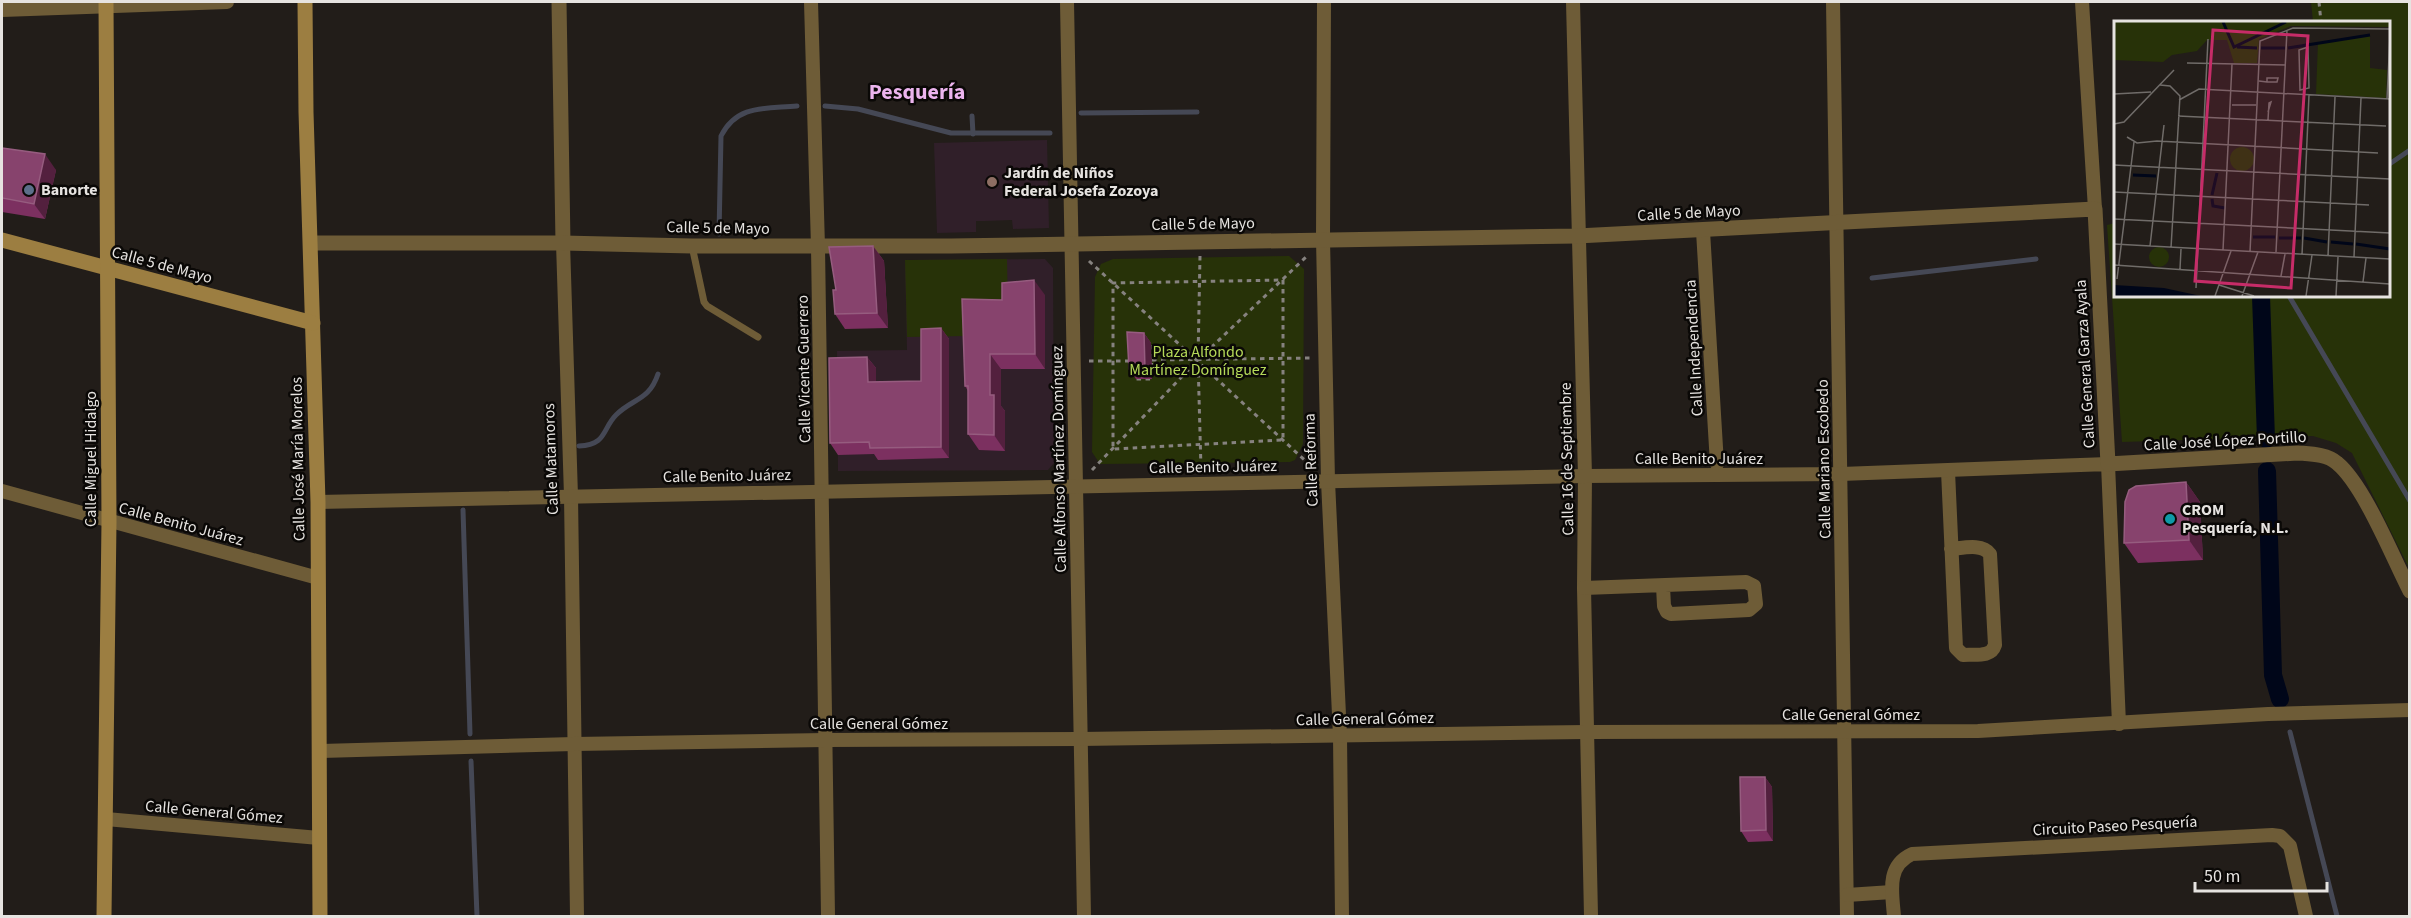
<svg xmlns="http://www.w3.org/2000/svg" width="2411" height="918" viewBox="0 0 2411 918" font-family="'Source Sans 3',sans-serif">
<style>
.education{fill:#301f29}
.green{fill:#273208}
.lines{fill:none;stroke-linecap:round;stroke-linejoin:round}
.stream{stroke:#454855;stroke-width:5}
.canal{stroke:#000619;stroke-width:18}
.path{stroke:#86827f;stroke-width:3;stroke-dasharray:4.5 4.5;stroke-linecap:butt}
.service{stroke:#6e5c37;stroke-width:7}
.minor{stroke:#6e5c37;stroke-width:14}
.tertiary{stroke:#6e5c37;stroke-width:15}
.secondary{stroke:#9c7e41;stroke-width:15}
.wall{fill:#7c3060}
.shaded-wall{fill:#53203e}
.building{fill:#87436d;stroke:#965c7f;stroke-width:1.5}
.education-dot{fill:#8d6e63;stroke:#0a0806;stroke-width:2}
.service-dot{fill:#5c6f8a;stroke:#0a0806;stroke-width:2}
.culture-dot{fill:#0f9aa8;stroke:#0a0806;stroke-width:2}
.labels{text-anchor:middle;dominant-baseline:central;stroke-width:5;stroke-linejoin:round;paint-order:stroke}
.poi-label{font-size:16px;font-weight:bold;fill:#e6e3e0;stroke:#0a0806;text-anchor:start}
.street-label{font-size:16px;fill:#e6e3e0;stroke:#0a0806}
.park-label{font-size:16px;fill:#b5d959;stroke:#0a0806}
.district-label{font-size:22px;font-weight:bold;fill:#ecb4ee;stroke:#0a0806}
.inset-river{fill:none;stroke:#000619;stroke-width:3}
.inset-road{fill:none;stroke:#706c69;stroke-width:1.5}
.view{fill:#c62c68;fill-opacity:0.15;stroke:#c62c68;stroke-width:3}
.inset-edge{fill:none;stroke:#e6e3e0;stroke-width:3}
</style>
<rect width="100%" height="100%" fill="#221d19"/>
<g class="education">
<polygon points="1047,140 1049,228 1013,229 1012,220 985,221 976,221 976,232 937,233 934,143"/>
<polygon points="1045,259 1053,268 1054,463 1048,470 838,471 837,351 907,350 905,260"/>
</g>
<g class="green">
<polygon points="2311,2 2409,2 2409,568 2352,453 2336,443 2313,436 2122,442 2107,225 2115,223 2116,296 2388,296 2388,22 2313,22"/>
<polygon points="1289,256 1304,269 1303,444 1295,460 1290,462 1100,464 1092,452 1095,277 1101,264 1113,259"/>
<polygon points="1007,259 1008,312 967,336 907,337 905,260"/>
</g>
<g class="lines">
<g class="stream">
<polyline points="825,106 858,109 951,133 1050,133"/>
<polyline points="1081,113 1197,112"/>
<polyline points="972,116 973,134"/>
<polyline points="2388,165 2410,150"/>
<path d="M719,234L721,136C737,104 766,109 797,106"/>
<polyline points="1872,278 2036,259"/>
<polyline points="2289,296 2410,501"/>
<path d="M579,446C607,445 602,429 616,415C633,398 649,401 658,374"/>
<polyline points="463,510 470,734"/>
<polyline points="2290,732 2337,916"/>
<polyline points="471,761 477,916"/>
</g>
<g class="canal">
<polyline points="2261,296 2266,439"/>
<polyline points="2267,471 2273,675 2280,699"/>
</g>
<g class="path">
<polyline points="2319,2 2321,22"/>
<polyline points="1200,256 1198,360 1201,469"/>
<polyline points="1089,261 1311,466"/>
<polygon points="1283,280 1283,440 1113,449 1113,283"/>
<polygon points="1135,342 1151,343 1152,379 1136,379"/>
<polyline points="1152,360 1312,358"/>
<polyline points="1089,361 1131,361"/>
<polyline points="1092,470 1198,360 1306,257"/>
</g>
<polyline class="service" points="692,246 704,302 707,306 758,337"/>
<g class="minor">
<polyline points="811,2 818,247 828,916"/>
<polyline points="1067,2 1084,916"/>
<polyline points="1324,2 1323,239 1328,481 1340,736 1342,916"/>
<polyline points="1573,2 1585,476 1584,588 1591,916"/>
<polyline points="1833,2 1847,916"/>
<polyline points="2082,2 2095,209"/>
<polyline points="2,10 227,2"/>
<polyline points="1703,231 1717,464"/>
<polyline points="563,243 571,496 577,916"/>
<path d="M1948,471L1956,648L1963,655C1975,654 1991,658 1995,645L1990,554C1982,543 1963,548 1951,549"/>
<polyline points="2,491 318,578"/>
<polyline points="318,502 1585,476 1841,474 2108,464 2119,724"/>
<polyline points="1584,588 1746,582 1754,586 1756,604 1749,610 1671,614 1667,612 1664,606 1663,586"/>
<polyline points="321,751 574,744 825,740 1080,739 1587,732 1978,731 2268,714 2410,710"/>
<polyline points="106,819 319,838"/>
<polyline points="1847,895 1892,892"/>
<path d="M1894,916C1892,892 1886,866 1912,854L2272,835L2280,836L2290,846L2306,916"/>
</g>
<g class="tertiary">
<polyline points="559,2 563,243"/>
<path d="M311,243H563L692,246H951L1577,236L2095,209L2108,464L2298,453C2310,454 2327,454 2337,463C2364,485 2393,558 2410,591"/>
</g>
<g class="secondary">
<polyline points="305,2 306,112 318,502 320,916"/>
<polyline points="2,240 313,323"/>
<polyline points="104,916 109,522 106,2"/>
</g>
</g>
<g class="wall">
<polygon points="2,148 56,170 45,219 2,212"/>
<polygon points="873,246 884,261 888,328 845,329 835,314 836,290"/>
<polygon points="1045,295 1045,369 1001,369 1001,406 1005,411 1005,451 979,450 968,434 968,391 965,386 1002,300"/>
<polygon points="941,328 949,339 949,458 878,460 874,454 838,455 830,443 867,357 876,368 876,382 921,381"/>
<polygon points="1144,333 1151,343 1152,379 1136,379 1129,369"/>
<polygon points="2186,482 2200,502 2203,560 2138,563 2124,543"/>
<polygon points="1765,777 1772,787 1773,841 1748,842 1741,831"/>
</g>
<g class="shaded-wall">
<polygon points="45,154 56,170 45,219 34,204"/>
<polygon points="873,246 884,261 888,328 877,313"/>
<polygon points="1034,280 1045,295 1045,369 1035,354"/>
<polygon points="941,328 949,339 949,458 941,447"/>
<polygon points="1144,333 1151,343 1152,379 1145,369"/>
<polygon points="990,354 1001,369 1001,406 1005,411 1005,451 994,435 990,395"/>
<polygon points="867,357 876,368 876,394 868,382"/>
<polygon points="2186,482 2200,502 2203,560 2189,540"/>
<polygon points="1765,777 1772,787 1773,841 1766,830"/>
</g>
<g class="building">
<polygon points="2,148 45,154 34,204 2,198"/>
<polygon points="873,246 877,313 835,314 833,290 836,290 829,247"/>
<polygon points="1034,280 1035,354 990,354 990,395 994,395 994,435 968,434 968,386 965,386 962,299 1002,300 1002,283"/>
<polygon points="941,328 941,447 870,448 869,442 830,443 829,358 867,357 868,382 921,381 921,329"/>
<polygon points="1127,332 1144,333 1145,369 1129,369"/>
<polygon points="2186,482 2189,540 2124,543 2125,502 2129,490 2136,486"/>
<polygon points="1740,777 1765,777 1766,830 1741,831"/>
</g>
<circle class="education-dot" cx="992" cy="182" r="6"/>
<circle class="service-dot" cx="29" cy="190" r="6"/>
<circle class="culture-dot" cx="2170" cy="519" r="6"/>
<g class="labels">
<g class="poi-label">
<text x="1004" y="173">Jardín de Niños<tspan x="1004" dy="18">Federal Josefa Zozoya</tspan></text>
<text x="41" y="190">Banorte</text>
<text x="2182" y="510">CROM<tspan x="2182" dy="18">Pesquería, N.L.</tspan></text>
</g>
<g class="street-label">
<text transform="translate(1689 213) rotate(-3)">Calle 5 de Mayo</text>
<text transform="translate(1203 224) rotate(-1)">Calle 5 de Mayo</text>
<text transform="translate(718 228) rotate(1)">Calle 5 de Mayo</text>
<text transform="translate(162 265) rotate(15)">Calle 5 de Mayo</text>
<text transform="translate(1694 348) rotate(-93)">Calle Independencia</text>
<text transform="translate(2085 364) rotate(-93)">Calle General Garza Ayala</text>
<text transform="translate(804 369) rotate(-91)">Calle Vicente Guerrero</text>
<text transform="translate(2225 441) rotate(-3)">Calle José López Portillo</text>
<text transform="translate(91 459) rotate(-90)">Calle Miguel Hidalgo</text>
<text transform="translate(298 459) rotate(-91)">Calle José María Morelos</text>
<text transform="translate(551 459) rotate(-92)">Calle Matamoros</text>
<text transform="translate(1059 459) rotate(-91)">Calle Alfonso Martínez Domínguez</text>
<text transform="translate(1567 459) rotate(-91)">Calle 16 de Septiembre</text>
<text x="1699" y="459">Calle Benito Juárez</text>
<text transform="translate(1824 459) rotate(-91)">Calle Mariano Escobedo</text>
<text transform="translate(1311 460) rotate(-92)">Calle Reforma</text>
<text transform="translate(1213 467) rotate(-1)">Calle Benito Juárez</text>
<text transform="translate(727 476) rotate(-1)">Calle Benito Juárez</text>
<text transform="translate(181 524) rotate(15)">Calle Benito Juárez</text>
<text x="1851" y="715">Calle General Gómez</text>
<text transform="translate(1365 719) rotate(-1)">Calle General Gómez</text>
<text x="879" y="724">Calle General Gómez</text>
<text transform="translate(214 812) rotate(5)">Calle General Gómez</text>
<text transform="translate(2115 826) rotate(-3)">Circuito Paseo Pesquería</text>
</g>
<g class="park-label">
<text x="1198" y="352">Plaza Alfondo<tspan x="1198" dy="18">Martínez Domínguez</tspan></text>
</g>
<g class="district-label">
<text x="917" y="92">Pesquería</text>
</g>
</g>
<g transform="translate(2114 21)">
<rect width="276" height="276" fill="#221d19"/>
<path d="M0,1H276V6L177,5L145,18L143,42H120L113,19H93L83,30L58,34L49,41L0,39ZM256,14V47L273,49L272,77L202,73L204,21ZM116 138a12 12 0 1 1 24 0a12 12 0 1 1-24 0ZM35 236a10 10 0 1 1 20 0a10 10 0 1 1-20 0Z" fill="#273208"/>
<path d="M0,264L50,267L87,275H0Z" fill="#000619"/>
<path class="inset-river" d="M109,1L120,26L172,1M123,26L143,27M147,27H171M174,27L256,14M19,154L42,155M98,174L103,152M98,178L99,185L111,187M139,216H161M165,217H187M190,217L213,221M217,221L239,223M242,223L276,228"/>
<path class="inset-road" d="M194,26L195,67L186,69L185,29ZM73,42L172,44M145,60L153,61H163L164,57H153V61M46,64L56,65L66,75L57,227M0,73L37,71M273,78L276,15M65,79L85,68L276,78M118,84H142M64,95L272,105M154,99L155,82L157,81L154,91M0,103L10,101L60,49M13,116L23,122L43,120L264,132M0,144L276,158M0,171L255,184M0,198L276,212M0,223L276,238M36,225L50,104M109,229L118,43M136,231L146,20L179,7L276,8M162,231L173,9M188,234L195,74M214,235L221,76M240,236L247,77M0,244L276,263M66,248L67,228M167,255L171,233M3,258L20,121M249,261L252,237M105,264L140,275M82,267L94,18M101,275L117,230M128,275L144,231M192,275L198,234M222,275L224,236"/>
<path class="view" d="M99,9L194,15L177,267L81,260Z"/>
<rect width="276" height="276" class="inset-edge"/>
</g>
<rect width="2411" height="918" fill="none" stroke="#e6e3e0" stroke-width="6"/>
<path d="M2195 882v9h132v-9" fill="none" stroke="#e6e3e0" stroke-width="3"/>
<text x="2204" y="882" font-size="18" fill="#e6e3e0" stroke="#0a0806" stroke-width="4.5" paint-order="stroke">50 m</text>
</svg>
